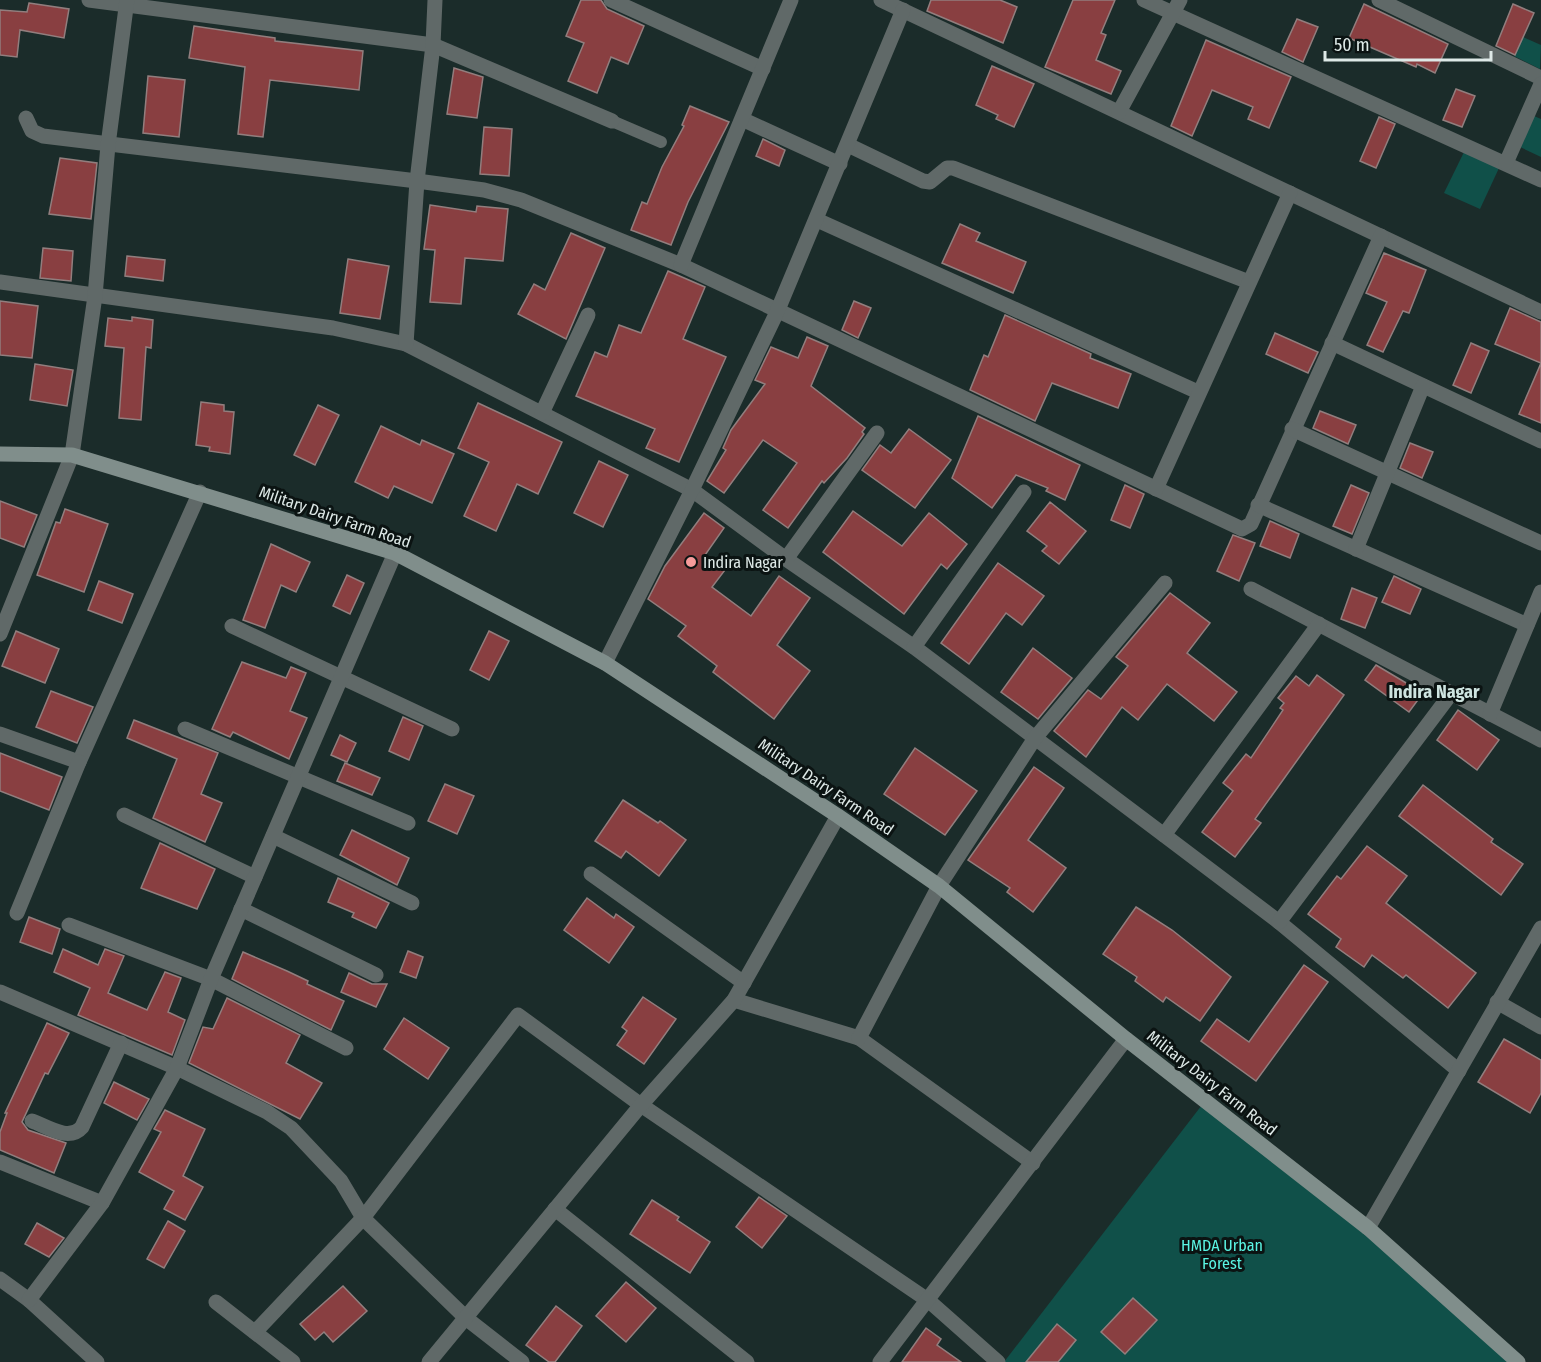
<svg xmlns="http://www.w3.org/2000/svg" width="1541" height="1362" viewBox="0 0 1541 1362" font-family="'Fira Sans Condensed',sans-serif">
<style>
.green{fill:#105049}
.building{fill:#893f41;stroke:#927e7e;stroke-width:1.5}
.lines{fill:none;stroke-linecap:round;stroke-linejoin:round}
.lane{stroke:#606968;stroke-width:12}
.street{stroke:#606968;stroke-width:15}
.secondary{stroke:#808e8b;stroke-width:15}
.poi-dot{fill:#f59b9b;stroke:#0b1312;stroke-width:2}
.labels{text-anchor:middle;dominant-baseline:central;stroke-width:6;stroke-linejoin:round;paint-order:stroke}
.street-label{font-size:16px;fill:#dee9e7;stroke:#0b1312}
.poi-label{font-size:16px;fill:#dee9e7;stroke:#0b1312;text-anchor:start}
.park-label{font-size:16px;fill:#5af4e3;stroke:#0b1312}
.neighbourhood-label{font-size:18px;font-weight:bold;fill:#cee4e0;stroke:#0b1312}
</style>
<rect width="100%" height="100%" fill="#1b2c2a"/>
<g class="green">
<polygon points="1523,37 1541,45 1540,69 1514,56"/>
<polygon points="1534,116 1541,119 1541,157 1520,147"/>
<polygon points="1464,152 1499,168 1480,209 1444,193"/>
<polygon points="1205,1101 1359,1227 1514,1362 1004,1362"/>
</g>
<g class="building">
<polygon points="581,0 601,0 607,9 644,26 628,64 611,57 597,93 568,81 584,43 566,36"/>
<polygon points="931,0 1000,0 1017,7 1003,43 927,11"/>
<polygon points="1073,0 1115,0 1101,33 1106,35 1096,60 1121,71 1111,94 1045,67"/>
<polygon points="29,3 69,9 64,38 20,30 17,57 0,55 0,10 27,12"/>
<polygon points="1364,4 1448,44 1435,73 1417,64 1416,67 1349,38"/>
<polygon points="1513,4 1534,13 1515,55 1496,46"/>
<polygon points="1297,19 1318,27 1303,62 1282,52"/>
<polygon points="194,26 275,38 275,41 363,51 359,90 270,80 263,137 238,134 245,67 189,58"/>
<polygon points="1206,40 1291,77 1269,128 1248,119 1253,107 1212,90 1192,136 1171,126"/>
<polygon points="992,66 1034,84 1014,127 996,119 998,115 976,105"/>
<polygon points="454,68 483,77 477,118 447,114"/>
<polygon points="148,76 185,80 179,137 143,133"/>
<polygon points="1456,89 1475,96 1462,127 1443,120"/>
<polygon points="690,106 729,122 688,202 671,245 631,230 642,202 647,204 662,167 684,126 682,125"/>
<polygon points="1379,117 1395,124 1376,168 1360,161"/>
<polygon points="484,127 512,129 509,176 480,174"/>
<polygon points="763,139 785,150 779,166 756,156"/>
<polygon points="60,158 97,163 91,219 49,214"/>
<polygon points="430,205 476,212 477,206 508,209 503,261 465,258 461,304 430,302 435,250 424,249"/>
<polygon points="960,224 980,233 976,241 1026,262 1013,293 942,263"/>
<polygon points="571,233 605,248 566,339 518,314 534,284 545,290"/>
<polygon points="43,248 73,251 71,281 40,278"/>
<polygon points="1384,253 1426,270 1409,313 1403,311 1383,352 1367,345 1387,302 1366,293"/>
<polygon points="127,256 165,260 163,281 125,276"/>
<polygon points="348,259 389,266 380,319 340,313"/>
<polygon points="668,271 705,287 683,339 726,357 679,462 646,448 655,429 576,396 595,352 607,357 619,325 641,333"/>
<polygon points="0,301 38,306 32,358 0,355"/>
<polygon points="854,301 871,308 858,338 842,330"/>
<polygon points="1510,308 1541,322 1541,423 1519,414 1541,363 1495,344"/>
<polygon points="1005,315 1091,354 1090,358 1131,374 1118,408 1052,383 1035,421 970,390 984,355 988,357"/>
<polygon points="132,317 153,320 151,348 146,347 141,420 119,418 124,348 105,346 108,318 132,321"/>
<polygon points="1275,333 1318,352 1308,373 1266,354"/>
<polygon points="807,337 828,346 811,386 865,428 862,432 864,434 847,458 824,483 822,481 788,528 763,510 797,463 763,440 724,493 707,481 726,450 723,448 731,430 765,384 755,380 771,347 798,358"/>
<polygon points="1471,343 1489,351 1471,393 1453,385"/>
<polygon points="35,364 73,370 67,406 30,400"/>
<polygon points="201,402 224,405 224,411 234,412 230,454 209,451 210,447 196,445"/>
<polygon points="478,403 562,442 538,494 517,484 496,531 464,516 489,462 458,448"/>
<polygon points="318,405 339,415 315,465 294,455"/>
<polygon points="1320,411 1356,425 1348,444 1313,428"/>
<polygon points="978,416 1080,465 1065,500 1046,491 1048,488 1016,475 992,508 952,478"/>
<polygon points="381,426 420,445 422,440 454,454 432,503 394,486 388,498 355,482"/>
<polygon points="909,429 951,460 915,508 862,470 880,445 891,453"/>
<polygon points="1410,443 1433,452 1422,478 1400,468"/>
<polygon points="599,461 628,475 603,527 574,513"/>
<polygon points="1125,485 1144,494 1130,528 1111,520"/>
<polygon points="1351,485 1369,493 1352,534 1333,526"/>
<polygon points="0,501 37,515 24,547 0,538"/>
<polygon points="1050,502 1086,531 1059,564 1042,551 1047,546 1027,531"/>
<polygon points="65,509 108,524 84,592 37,575 56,522 60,523"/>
<polygon points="853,511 902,546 929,513 967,544 947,569 941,564 904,614 823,552"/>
<polygon points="704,513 724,528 705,555 725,570 712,587 751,616 779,576 810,598 777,645 810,671 774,719 713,672 717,666 678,636 686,626 648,599 665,566"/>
<polygon points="1270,521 1299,534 1290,558 1260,546"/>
<polygon points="1233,535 1255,543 1239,581 1217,571"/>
<polygon points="271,544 310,562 296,592 281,585 265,628 243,620"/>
<polygon points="998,563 1044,596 1022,625 1006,613 969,664 941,643"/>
<polygon points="347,575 364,583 350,614 333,606"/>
<polygon points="1394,576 1421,589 1410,614 1382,602"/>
<polygon points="99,581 133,594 122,623 88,610"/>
<polygon points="1352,588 1377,598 1365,628 1341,619"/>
<polygon points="1170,593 1210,623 1187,653 1237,692 1214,721 1167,684 1138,720 1122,707 1086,757 1054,731 1088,690 1101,699 1128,666 1116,657"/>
<polygon points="16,631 59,649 45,683 2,666"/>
<polygon points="489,631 509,641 489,680 470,670"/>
<polygon points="1033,648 1072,678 1038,719 1001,692"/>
<polygon points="242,662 286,678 291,667 306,673 290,711 307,718 289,759 233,732 230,737 212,729"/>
<polygon points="1376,665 1423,693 1409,712 1365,680"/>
<polygon points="1317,675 1344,695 1255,819 1261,823 1235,857 1202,832 1233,791 1223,783 1246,754 1251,758 1283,710 1280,708 1284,703 1278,698 1296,676 1309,686"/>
<polygon points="51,691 93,707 77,743 36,727"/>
<polygon points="1458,710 1499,740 1477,770 1437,740"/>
<polygon points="403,717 423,726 409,760 389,751"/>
<polygon points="134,720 218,753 201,794 222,803 205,842 153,818 177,759 127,738"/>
<polygon points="340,735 356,743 347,762 331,755"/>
<polygon points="915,748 977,791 945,835 884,794"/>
<polygon points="0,753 62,777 49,810 0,791"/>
<polygon points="345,763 380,778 372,795 337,781"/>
<polygon points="1034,767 1064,788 1028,840 1066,868 1033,912 1007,892 1010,888 968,860"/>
<polygon points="445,784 474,796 457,834 428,821"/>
<polygon points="1423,785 1493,839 1491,842 1523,864 1501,895 1399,816"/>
<polygon points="623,800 658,823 660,821 686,840 659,876 626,851 621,858 595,841"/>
<polygon points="352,830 409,858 397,885 340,855"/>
<polygon points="160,843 215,869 197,909 141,888"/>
<polygon points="1367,846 1407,876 1386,903 1476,973 1448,1008 1406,975 1403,978 1372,955 1364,967 1336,947 1341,939 1308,914 1337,876 1341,879"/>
<polygon points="338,878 389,903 376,928 352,917 354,913 328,902"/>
<polygon points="587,898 614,918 616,914 634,927 609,963 564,930"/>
<polygon points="1136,907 1172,930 1231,977 1200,1021 1166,997 1163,1002 1135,981 1137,977 1103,954"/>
<polygon points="29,917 60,929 52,954 20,942"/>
<polygon points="63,949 98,965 105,949 124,956 108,993 147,1010 165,972 181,978 168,1012 185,1020 172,1055 78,1015 90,988 54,972"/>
<polygon points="408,951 423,957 416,978 400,972"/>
<polygon points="243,952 287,971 308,981 307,984 344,1001 331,1030 232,979"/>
<polygon points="1304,965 1328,982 1256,1081 1201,1041 1217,1019 1249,1042"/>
<polygon points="349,973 372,984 387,984 376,1007 341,992"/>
<polygon points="643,997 676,1019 644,1064 617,1045 627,1031 622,1027"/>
<polygon points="227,998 300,1035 286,1063 322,1083 300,1119 189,1063 203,1027 213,1029"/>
<polygon points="404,1018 449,1048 428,1079 384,1049"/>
<polygon points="47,1023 69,1033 48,1074 45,1073 22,1122 28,1130 66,1143 54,1173 0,1150 0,1132 7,1113 5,1113"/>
<polygon points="1504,1039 1541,1060 1541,1093 1530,1113 1478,1082"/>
<polygon points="114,1082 149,1099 137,1120 104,1103"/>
<polygon points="165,1110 205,1129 183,1176 203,1187 185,1220 164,1209 174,1191 139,1172 161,1132 154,1129"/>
<polygon points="759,1197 787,1216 762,1248 736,1227"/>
<polygon points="652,1200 679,1217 677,1220 710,1242 690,1273 630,1234"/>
<polygon points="168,1221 185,1231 164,1268 147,1259"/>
<polygon points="37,1223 64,1238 49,1257 25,1244"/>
<polygon points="626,1282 656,1308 626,1342 596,1316"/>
<polygon points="343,1286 367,1311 333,1342 324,1332 315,1340 300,1324"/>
<polygon points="1133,1298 1157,1320 1125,1354 1101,1332"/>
<polygon points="556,1306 582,1326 555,1362 549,1362 526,1345"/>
<polygon points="1057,1324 1076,1340 1058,1362 1026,1362"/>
<polygon points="926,1328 941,1339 937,1345 961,1362 902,1362"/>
</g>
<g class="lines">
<polyline class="lane" points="612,121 661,142"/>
<g class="street">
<polyline points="89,0 433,45 612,121"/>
<polyline points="611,0 763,69"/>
<polyline points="881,0 1541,312"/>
<polyline points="1144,0 1541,180"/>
<polyline points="1379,0 1541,78"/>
<polyline points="1119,112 1180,0"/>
<polyline points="26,118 32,131 43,136 417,181 484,190 521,200 681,265 1242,529 1251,524 1381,236"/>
<polyline points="744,120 840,164"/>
<polyline points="848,145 923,181 930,182 947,168 953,168 1249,282"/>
<polyline points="1506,163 1541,84"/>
<polyline points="817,220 1198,392"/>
<polyline points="681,265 791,0"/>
<polyline points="0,282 333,328 406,344 692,490 786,559 914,647 1164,835 1279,922 1459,1071"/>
<polyline points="1332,343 1541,441"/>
<polyline points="406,344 417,181 433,45 435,0"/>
<polyline points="542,413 588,315"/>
<polyline points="1292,429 1541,543"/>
<polyline points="1156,489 1290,193"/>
<polyline points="1258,505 1527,625"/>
<polyline points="1356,549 1423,386"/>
<polyline points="786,559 877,433"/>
<polyline points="1251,589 1541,740"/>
<polyline points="232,626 452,729"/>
<polyline points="0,634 72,455 95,296 108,145 127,0"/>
<polyline points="914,647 1024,492"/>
<polyline points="605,663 692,490 777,312 903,10"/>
<polyline points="1490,714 1541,592"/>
<polyline points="185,729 408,823"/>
<polyline points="0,734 79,762 200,492"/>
<polyline points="124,815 255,877"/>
<polyline points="1164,835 1319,624"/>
<polyline points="273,836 412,903"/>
<polyline points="591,874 744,983"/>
<polyline points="241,909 376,975"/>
<polyline points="17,913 79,762"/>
<polyline points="1279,922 1450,695"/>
<polyline points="69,925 211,979 346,1048"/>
<polyline points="0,992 177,1068 267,1112 291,1128 341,1181 363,1218 467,1319 522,1362"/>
<polyline points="734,1000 859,1038 1033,1163"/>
<polyline points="1497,1002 1541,1027"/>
<polyline points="859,1038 939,886 1035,738 1165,583"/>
<path d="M32,1121C48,1127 69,1142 82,1127L121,1043"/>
<polyline points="0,1162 102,1203"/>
<polyline points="555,1209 747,1362"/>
<polyline points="1368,1228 1541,928"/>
<polyline points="0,1279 29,1300 97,1362"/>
<polyline points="29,1300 102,1203 177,1068 211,979 395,553"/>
<polyline points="216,1302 293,1362"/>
<polyline points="255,1332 363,1218 518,1015 641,1105 929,1301 998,1362"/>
<polyline points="429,1362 641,1105 734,1000 838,816"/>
<polyline points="880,1362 1126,1039"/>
</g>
<polyline class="secondary" points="0,454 72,455 395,553 605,663 838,816 939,886 1126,1039 1368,1228 1518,1362"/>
</g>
<circle class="poi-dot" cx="691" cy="562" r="6"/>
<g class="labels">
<g class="street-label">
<text transform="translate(335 517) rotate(19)">Military Dairy Farm Road</text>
<text transform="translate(826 787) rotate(34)">Military Dairy Farm Road</text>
<text transform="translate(1212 1083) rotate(38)">Military Dairy Farm Road</text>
</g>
<g class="poi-label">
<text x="703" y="562">Indira Nagar</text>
</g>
<g class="park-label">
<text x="1222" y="1245">HMDA Urban<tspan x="1222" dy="18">Forest</tspan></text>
</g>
<g class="neighbourhood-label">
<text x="1434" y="692">Indira Nagar</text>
</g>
</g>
<path d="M1325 51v9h166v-9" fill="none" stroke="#dee9e7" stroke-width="3"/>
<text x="1334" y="51" font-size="18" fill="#dee9e7" stroke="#0b1312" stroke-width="4.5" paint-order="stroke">50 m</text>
</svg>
